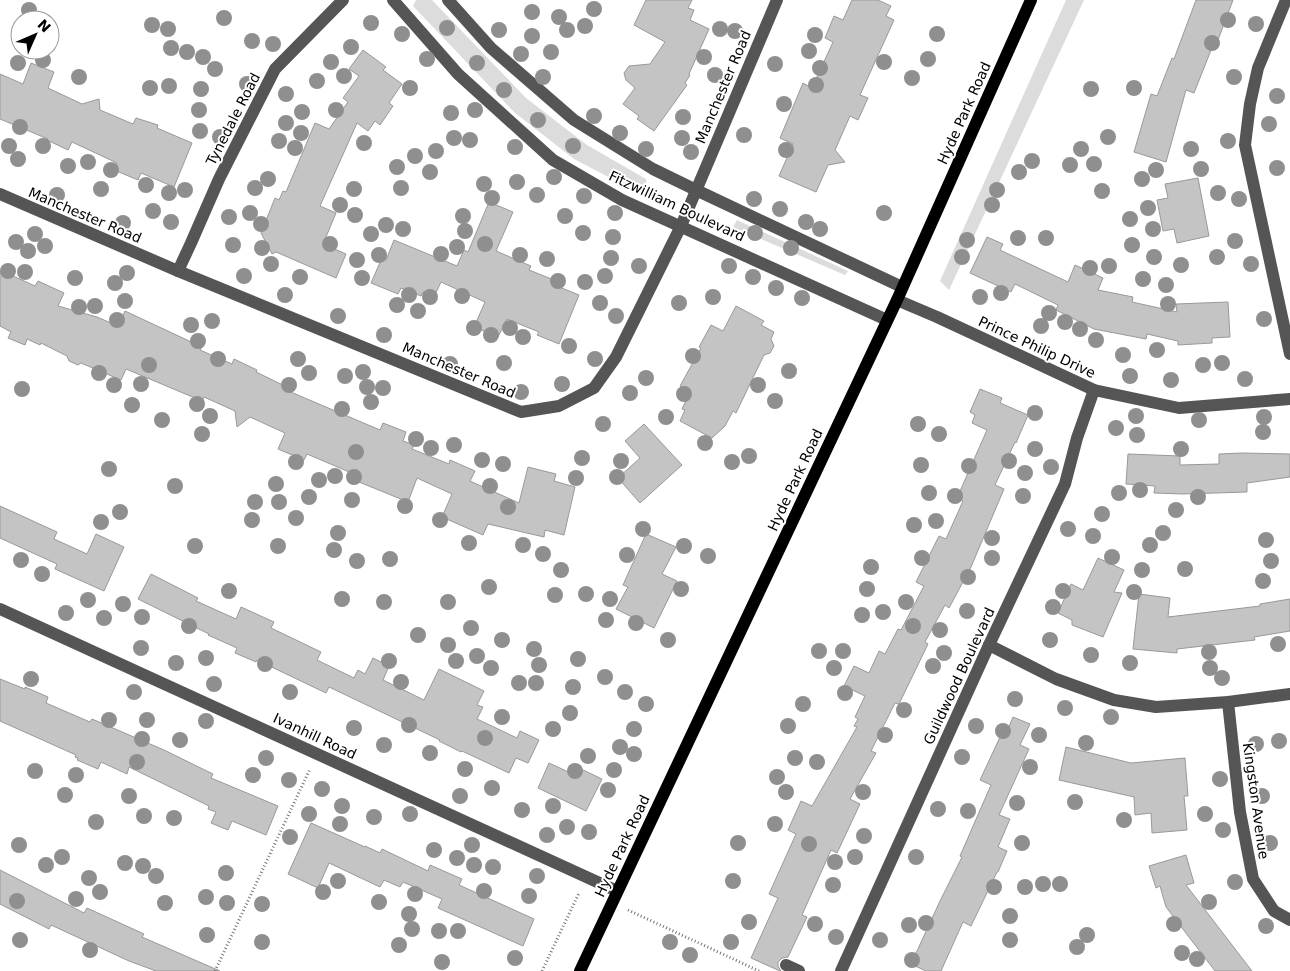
<svg xmlns="http://www.w3.org/2000/svg" width="1290" height="971" viewBox="0 0 1290 971" font-family="'DejaVu Sans',sans-serif">
<style>
.green{fill:#dcdcdc}
.building{fill:#c4c4c4;stroke:#999}
.lines{fill:none;stroke-linecap:round;stroke-linejoin:round}
.path{stroke:#777;stroke-width:3;stroke-dasharray:1 2.5;stroke-linecap:butt}
.minor{stroke:#555;stroke-width:12}
.major{stroke:#000;stroke-width:12}
.tree{fill:#8f8f8f}
.labels{text-anchor:middle;dominant-baseline:central;stroke-width:4;stroke-linejoin:round;paint-order:stroke}
.street-label{font-size:14px;fill:#000;stroke:#fff}
</style>
<rect width="100%" height="100%" fill="#fff"/>
<g class="green">
<polygon points="416,0 432,0 526,98 587,145 646,179 647,186 639,193 574,159 514,112 413,6"/>
<polygon points="1066,0 1084,0 949,290 940,281"/>
<polygon points="737,220 848,271 845,275 733,227"/>
</g>
<g class="building">
<polygon points="646,0 692,0 688,8 694,10 690,20 709,29 689,74 690,75 685,83 687,85 654,131 637,119 639,116 623,104 635,88 626,80 624,73 629,66 650,64 665,42 634,25"/>
<polygon points="852,0 878,0 891,6 886,16 894,20 860,95 868,98 858,120 850,116 835,150 845,162 828,165 816,192 779,176 793,144 780,138 803,83 812,88 833,42 825,38 834,16 843,20"/>
<polygon points="1196,0 1233,0 1218,40 1215,40 1194,93 1186,90 1166,162 1134,152 1151,94 1157,96 1172,58 1174,59"/>
<polygon points="363,50 386,67 383,70 402,84 389,103 393,106 380,125 375,121 368,131 357,123 320,206 336,213 323,244 346,254 336,278 276,252 272,254 261,233 275,198 279,200 283,191 286,192 315,123 329,129 348,102 343,98 359,76 349,69"/>
<polygon points="31,63 54,72 48,88 82,104 99,99 100,110 133,124 136,118 158,125 157,128 192,143 174,187 141,173 138,180 114,170 117,163 72,142 68,150 47,140 48,139 0,119 0,74 23,84"/>
<polygon points="1198,178 1209,236 1177,243 1174,229 1163,231 1157,200 1168,198 1165,184"/>
<polygon points="489,202 513,212 496,251 531,266 529,270 554,280 552,284 579,295 559,344 537,335 539,332 507,319 498,337 474,327 485,302 441,282 434,297 423,292 421,296 401,288 398,294 371,283 382,258 386,260 394,240 457,266 464,250 468,252"/>
<polygon points="987,237 1003,244 1000,250 1068,282 1075,265 1103,278 1098,290 1133,297 1132,302 1177,312 1176,304 1228,302 1230,337 1212,338 1212,343 1178,345 1178,341 1147,334 1146,339 1094,329 1056,310 1058,305 1015,284 1011,292 970,273"/>
<polygon points="0,270 35,286 38,281 64,293 58,306 97,317 118,326 125,311 202,347 200,350 232,364 234,359 257,370 256,372 287,387 286,390 380,430 383,423 406,432 403,441 414,445 412,449 449,464 450,460 475,471 470,481 519,503 528,467 556,474 554,481 575,487 564,535 545,530 544,537 488,524 483,535 442,517 452,494 417,478 408,502 359,482 361,477 307,454 304,460 278,449 285,433 250,417 237,427 235,411 204,397 202,401 126,369 121,380 81,363 78,365 69,361 67,356 41,343 40,345 27,339 25,345 8,338 11,332 0,326"/>
<polygon points="736,306 764,321 761,325 774,332 771,339 774,346 770,353 764,355 736,413 733,411 725,426 712,438 680,421 685,410 682,409 690,392 680,386 701,348 699,347 711,325 723,331"/>
<polygon points="980,389 1002,398 1000,403 1028,415 1016,443 1015,442 995,485 1004,489 971,567 949,608 945,605 925,642 928,644 899,704 895,703 871,751 876,753 850,799 860,804 837,853 831,850 802,915 807,917 788,957 782,958 778,962 778,966 781,971 780,971 751,958 778,898 769,894 796,834 788,830 801,801 812,806 857,727 854,726 858,719 855,717 865,696 844,686 854,666 869,673 879,651 885,654 898,629 901,630 924,586 916,582 939,536 946,539 963,501 957,498 987,430 972,423 975,415 970,412"/>
<polygon points="644,424 682,465 640,503 618,478 640,458 625,441"/>
<polygon points="1242,453 1290,454 1290,477 1247,483 1247,492 1183,494 1154,493 1155,486 1126,484 1128,454 1180,456 1180,465 1219,464 1219,454"/>
<polygon points="0,506 57,532 54,539 87,554 96,534 124,547 104,591 55,569 57,564 0,538"/>
<polygon points="646,534 676,547 662,574 677,581 654,628 616,609 628,587 623,585"/>
<polygon points="1098,558 1124,570 1114,592 1122,593 1103,637 1072,625 1072,620 1058,613 1071,584 1083,590"/>
<polygon points="151,574 198,598 196,601 236,619 241,607 274,622 271,628 321,652 317,660 354,678 358,670 365,674 373,658 389,666 383,680 424,700 439,669 484,691 477,705 483,707 477,719 517,738 520,731 539,740 528,763 516,758 509,773 462,751 461,752 439,741 440,740 329,687 326,693 257,660 256,662 235,653 237,648 208,635 209,634 138,599"/>
<polygon points="1139,594 1170,598 1168,617 1260,606 1260,604 1290,599 1290,631 1254,637 1255,640 1177,649 1177,653 1133,649"/>
<polygon points="0,679 25,689 25,687 48,697 46,703 90,722 92,719 164,750 213,774 211,778 278,806 266,835 232,821 228,830 211,823 216,812 208,809 209,806 129,767 127,774 101,762 98,769 77,760 78,758 75,757 76,755 0,721"/>
<polygon points="1013,717 1030,724 1020,745 1029,749 999,815 1010,819 998,847 1007,851 998,872 997,872 971,926 963,922 941,971 926,971 911,964 940,901 962,857 960,856 991,785 980,780 1001,735 1005,736"/>
<polygon points="1066,747 1131,763 1185,758 1188,796 1184,796 1187,830 1152,833 1151,813 1135,815 1134,797 1059,780"/>
<polygon points="549,763 577,776 581,769 602,779 586,811 538,788"/>
<polygon points="311,823 365,847 365,846 380,853 382,849 428,871 430,865 462,879 459,885 534,919 523,946 438,908 442,899 403,882 400,887 384,880 380,887 329,863 318,888 288,874"/>
<polygon points="1186,855 1194,883 1186,885 1252,971 1215,971 1166,907 1160,886 1156,888 1149,866"/>
<polygon points="0,870 84,913 87,908 144,934 142,937 220,971 156,971 129,961 51,925 49,929 0,904"/>
</g>
<g class="lines">
<g class="path">
<polyline points="628,910 759,971"/>
<polyline points="215,971 310,769"/>
<polyline points="542,971 579,893"/>
</g>
<g class="minor">
<polyline points="393,0 458,74 553,160 622,200 887,320"/>
<polyline points="448,0 491,48 574,120 653,169 696,190 902,287"/>
<polyline points="1286,0 1258,68 1250,104 1245,145 1290,354"/>
<polyline points="0,194 178,271 521,412 559,406 594,388 616,357 681,226 777,0"/>
<polyline points="178,271 191,243 219,179 275,69 343,0"/>
<polyline points="897,300 937,317 1094,390 1179,408 1290,399"/>
<polyline points="0,609 617,891"/>
<polyline points="989,645 1056,679 1114,700 1156,707 1228,702 1290,694"/>
<polyline points="1228,702 1240,812 1253,879 1274,911 1290,920"/>
<polyline points="786,965 799,971"/>
<polyline points="841,971 989,645 1065,484 1077,438 1094,390"/>
</g>
<polyline class="major" points="580,971 897,300 1031,0"/>
</g>
<g class="tree">
<circle cx="594" cy="9" r="8"/>
<circle cx="29" cy="10" r="8"/>
<circle cx="532" cy="12" r="8"/>
<circle cx="559" cy="17" r="8"/>
<circle cx="224" cy="18" r="8"/>
<circle cx="1228" cy="20" r="8"/>
<circle cx="371" cy="23" r="8"/>
<circle cx="1256" cy="24" r="8"/>
<circle cx="152" cy="25" r="8"/>
<circle cx="585" cy="26" r="8"/>
<circle cx="447" cy="28" r="8"/>
<circle cx="168" cy="29" r="8"/>
<circle cx="720" cy="29" r="8"/>
<circle cx="499" cy="30" r="8"/>
<circle cx="567" cy="30" r="8"/>
<circle cx="735" cy="31" r="8"/>
<circle cx="402" cy="34" r="8"/>
<circle cx="937" cy="34" r="8"/>
<circle cx="815" cy="35" r="8"/>
<circle cx="532" cy="36" r="8"/>
<circle cx="252" cy="41" r="8"/>
<circle cx="1212" cy="43" r="8"/>
<circle cx="273" cy="44" r="8"/>
<circle cx="351" cy="47" r="8"/>
<circle cx="171" cy="48" r="8"/>
<circle cx="809" cy="51" r="8"/>
<circle cx="187" cy="52" r="8"/>
<circle cx="551" cy="52" r="8"/>
<circle cx="521" cy="54" r="8"/>
<circle cx="203" cy="57" r="8"/>
<circle cx="704" cy="57" r="8"/>
<circle cx="427" cy="59" r="8"/>
<circle cx="928" cy="59" r="8"/>
<circle cx="43" cy="60" r="8"/>
<circle cx="331" cy="62" r="8"/>
<circle cx="884" cy="62" r="8"/>
<circle cx="18" cy="63" r="8"/>
<circle cx="477" cy="63" r="8"/>
<circle cx="775" cy="64" r="8"/>
<circle cx="820" cy="68" r="8"/>
<circle cx="215" cy="69" r="8"/>
<circle cx="715" cy="75" r="8"/>
<circle cx="344" cy="76" r="8"/>
<circle cx="79" cy="77" r="8"/>
<circle cx="543" cy="77" r="8"/>
<circle cx="1234" cy="77" r="8"/>
<circle cx="912" cy="78" r="8"/>
<circle cx="317" cy="81" r="8"/>
<circle cx="247" cy="84" r="8"/>
<circle cx="816" cy="85" r="8"/>
<circle cx="169" cy="86" r="8"/>
<circle cx="150" cy="88" r="8"/>
<circle cx="410" cy="88" r="8"/>
<circle cx="1134" cy="88" r="8"/>
<circle cx="201" cy="89" r="8"/>
<circle cx="1091" cy="89" r="8"/>
<circle cx="504" cy="90" r="8"/>
<circle cx="286" cy="94" r="8"/>
<circle cx="1277" cy="96" r="8"/>
<circle cx="784" cy="104" r="8"/>
<circle cx="199" cy="110" r="8"/>
<circle cx="336" cy="110" r="8"/>
<circle cx="475" cy="110" r="8"/>
<circle cx="302" cy="112" r="8"/>
<circle cx="451" cy="113" r="8"/>
<circle cx="594" cy="116" r="8"/>
<circle cx="683" cy="117" r="8"/>
<circle cx="538" cy="120" r="8"/>
<circle cx="286" cy="123" r="8"/>
<circle cx="1269" cy="124" r="8"/>
<circle cx="20" cy="127" r="8"/>
<circle cx="200" cy="131" r="8"/>
<circle cx="301" cy="133" r="8"/>
<circle cx="620" cy="133" r="8"/>
<circle cx="744" cy="135" r="8"/>
<circle cx="220" cy="137" r="8"/>
<circle cx="1108" cy="137" r="8"/>
<circle cx="454" cy="138" r="8"/>
<circle cx="682" cy="138" r="8"/>
<circle cx="470" cy="140" r="8"/>
<circle cx="279" cy="141" r="8"/>
<circle cx="1228" cy="141" r="8"/>
<circle cx="364" cy="143" r="8"/>
<circle cx="9" cy="146" r="8"/>
<circle cx="43" cy="146" r="8"/>
<circle cx="573" cy="146" r="8"/>
<circle cx="515" cy="147" r="8"/>
<circle cx="295" cy="148" r="8"/>
<circle cx="646" cy="149" r="8"/>
<circle cx="1081" cy="149" r="8"/>
<circle cx="1191" cy="149" r="8"/>
<circle cx="786" cy="150" r="8"/>
<circle cx="436" cy="151" r="8"/>
<circle cx="691" cy="152" r="8"/>
<circle cx="415" cy="156" r="8"/>
<circle cx="18" cy="159" r="8"/>
<circle cx="1032" cy="161" r="8"/>
<circle cx="88" cy="162" r="8"/>
<circle cx="1094" cy="164" r="8"/>
<circle cx="1070" cy="165" r="8"/>
<circle cx="68" cy="166" r="8"/>
<circle cx="397" cy="167" r="8"/>
<circle cx="1277" cy="168" r="8"/>
<circle cx="1201" cy="169" r="8"/>
<circle cx="111" cy="170" r="8"/>
<circle cx="1156" cy="170" r="8"/>
<circle cx="430" cy="172" r="8"/>
<circle cx="1019" cy="172" r="8"/>
<circle cx="554" cy="177" r="8"/>
<circle cx="268" cy="179" r="8"/>
<circle cx="1142" cy="179" r="8"/>
<circle cx="517" cy="182" r="8"/>
<circle cx="484" cy="184" r="8"/>
<circle cx="146" cy="185" r="8"/>
<circle cx="255" cy="188" r="8"/>
<circle cx="401" cy="188" r="8"/>
<circle cx="101" cy="189" r="8"/>
<circle cx="354" cy="189" r="8"/>
<circle cx="185" cy="190" r="8"/>
<circle cx="997" cy="190" r="8"/>
<circle cx="1102" cy="191" r="8"/>
<circle cx="169" cy="193" r="8"/>
<circle cx="1218" cy="193" r="8"/>
<circle cx="57" cy="195" r="8"/>
<circle cx="537" cy="195" r="8"/>
<circle cx="584" cy="196" r="8"/>
<circle cx="492" cy="198" r="8"/>
<circle cx="754" cy="199" r="8"/>
<circle cx="1239" cy="199" r="8"/>
<circle cx="340" cy="205" r="8"/>
<circle cx="992" cy="205" r="8"/>
<circle cx="1148" cy="208" r="8"/>
<circle cx="780" cy="209" r="8"/>
<circle cx="153" cy="211" r="8"/>
<circle cx="250" cy="213" r="8"/>
<circle cx="615" cy="213" r="8"/>
<circle cx="884" cy="213" r="8"/>
<circle cx="355" cy="215" r="8"/>
<circle cx="463" cy="216" r="8"/>
<circle cx="565" cy="216" r="8"/>
<circle cx="229" cy="217" r="8"/>
<circle cx="1130" cy="219" r="8"/>
<circle cx="171" cy="222" r="8"/>
<circle cx="806" cy="222" r="8"/>
<circle cx="123" cy="223" r="8"/>
<circle cx="261" cy="224" r="8"/>
<circle cx="386" cy="225" r="8"/>
<circle cx="403" cy="229" r="8"/>
<circle cx="820" cy="229" r="8"/>
<circle cx="1153" cy="229" r="8"/>
<circle cx="465" cy="231" r="8"/>
<circle cx="583" cy="233" r="8"/>
<circle cx="755" cy="233" r="8"/>
<circle cx="35" cy="234" r="8"/>
<circle cx="371" cy="234" r="8"/>
<circle cx="613" cy="237" r="8"/>
<circle cx="1018" cy="238" r="8"/>
<circle cx="1046" cy="238" r="8"/>
<circle cx="967" cy="240" r="8"/>
<circle cx="1235" cy="241" r="8"/>
<circle cx="16" cy="242" r="8"/>
<circle cx="330" cy="244" r="8"/>
<circle cx="485" cy="244" r="8"/>
<circle cx="233" cy="245" r="8"/>
<circle cx="1132" cy="245" r="8"/>
<circle cx="45" cy="246" r="8"/>
<circle cx="457" cy="247" r="8"/>
<circle cx="262" cy="248" r="8"/>
<circle cx="791" cy="248" r="8"/>
<circle cx="28" cy="251" r="8"/>
<circle cx="441" cy="254" r="8"/>
<circle cx="379" cy="255" r="8"/>
<circle cx="520" cy="255" r="8"/>
<circle cx="962" cy="257" r="8"/>
<circle cx="1154" cy="257" r="8"/>
<circle cx="1217" cy="257" r="8"/>
<circle cx="611" cy="258" r="8"/>
<circle cx="547" cy="259" r="8"/>
<circle cx="357" cy="260" r="8"/>
<circle cx="271" cy="264" r="8"/>
<circle cx="1251" cy="264" r="8"/>
<circle cx="1181" cy="265" r="8"/>
<circle cx="639" cy="266" r="8"/>
<circle cx="729" cy="266" r="8"/>
<circle cx="1109" cy="266" r="8"/>
<circle cx="1090" cy="268" r="8"/>
<circle cx="8" cy="271" r="8"/>
<circle cx="25" cy="272" r="8"/>
<circle cx="127" cy="273" r="8"/>
<circle cx="244" cy="276" r="8"/>
<circle cx="605" cy="276" r="8"/>
<circle cx="300" cy="277" r="8"/>
<circle cx="753" cy="277" r="8"/>
<circle cx="75" cy="278" r="8"/>
<circle cx="362" cy="278" r="8"/>
<circle cx="1143" cy="279" r="8"/>
<circle cx="558" cy="281" r="8"/>
<circle cx="585" cy="282" r="8"/>
<circle cx="115" cy="283" r="8"/>
<circle cx="1166" cy="285" r="8"/>
<circle cx="776" cy="288" r="8"/>
<circle cx="1001" cy="293" r="8"/>
<circle cx="285" cy="295" r="8"/>
<circle cx="409" cy="295" r="8"/>
<circle cx="462" cy="296" r="8"/>
<circle cx="430" cy="297" r="8"/>
<circle cx="713" cy="297" r="8"/>
<circle cx="980" cy="297" r="8"/>
<circle cx="802" cy="298" r="8"/>
<circle cx="125" cy="301" r="8"/>
<circle cx="600" cy="303" r="8"/>
<circle cx="679" cy="303" r="8"/>
<circle cx="1168" cy="304" r="8"/>
<circle cx="397" cy="305" r="8"/>
<circle cx="95" cy="306" r="8"/>
<circle cx="79" cy="307" r="8"/>
<circle cx="418" cy="311" r="8"/>
<circle cx="1049" cy="313" r="8"/>
<circle cx="338" cy="316" r="8"/>
<circle cx="616" cy="316" r="8"/>
<circle cx="1264" cy="319" r="8"/>
<circle cx="117" cy="320" r="8"/>
<circle cx="212" cy="321" r="8"/>
<circle cx="1065" cy="322" r="8"/>
<circle cx="191" cy="325" r="8"/>
<circle cx="1041" cy="326" r="8"/>
<circle cx="474" cy="328" r="8"/>
<circle cx="510" cy="328" r="8"/>
<circle cx="1080" cy="329" r="8"/>
<circle cx="384" cy="335" r="8"/>
<circle cx="491" cy="335" r="8"/>
<circle cx="523" cy="337" r="8"/>
<circle cx="1096" cy="340" r="8"/>
<circle cx="198" cy="341" r="8"/>
<circle cx="569" cy="346" r="8"/>
<circle cx="1157" cy="350" r="8"/>
<circle cx="1123" cy="355" r="8"/>
<circle cx="693" cy="356" r="8"/>
<circle cx="218" cy="359" r="8"/>
<circle cx="298" cy="359" r="8"/>
<circle cx="595" cy="359" r="8"/>
<circle cx="504" cy="363" r="8"/>
<circle cx="1222" cy="363" r="8"/>
<circle cx="450" cy="364" r="8"/>
<circle cx="149" cy="365" r="8"/>
<circle cx="1203" cy="365" r="8"/>
<circle cx="789" cy="371" r="8"/>
<circle cx="363" cy="372" r="8"/>
<circle cx="99" cy="373" r="8"/>
<circle cx="309" cy="373" r="8"/>
<circle cx="345" cy="376" r="8"/>
<circle cx="1130" cy="376" r="8"/>
<circle cx="646" cy="378" r="8"/>
<circle cx="1245" cy="379" r="8"/>
<circle cx="1171" cy="380" r="8"/>
<circle cx="141" cy="384" r="8"/>
<circle cx="562" cy="384" r="8"/>
<circle cx="114" cy="385" r="8"/>
<circle cx="289" cy="385" r="8"/>
<circle cx="758" cy="385" r="8"/>
<circle cx="367" cy="387" r="8"/>
<circle cx="383" cy="388" r="8"/>
<circle cx="22" cy="389" r="8"/>
<circle cx="521" cy="392" r="8"/>
<circle cx="630" cy="393" r="8"/>
<circle cx="684" cy="394" r="8"/>
<circle cx="775" cy="401" r="8"/>
<circle cx="371" cy="402" r="8"/>
<circle cx="197" cy="404" r="8"/>
<circle cx="132" cy="405" r="8"/>
<circle cx="342" cy="409" r="8"/>
<circle cx="1035" cy="413" r="8"/>
<circle cx="210" cy="416" r="8"/>
<circle cx="1136" cy="416" r="8"/>
<circle cx="666" cy="417" r="8"/>
<circle cx="1264" cy="417" r="8"/>
<circle cx="162" cy="420" r="8"/>
<circle cx="1199" cy="420" r="8"/>
<circle cx="603" cy="424" r="8"/>
<circle cx="918" cy="424" r="8"/>
<circle cx="1116" cy="428" r="8"/>
<circle cx="1263" cy="432" r="8"/>
<circle cx="202" cy="434" r="8"/>
<circle cx="939" cy="434" r="8"/>
<circle cx="1137" cy="435" r="8"/>
<circle cx="416" cy="439" r="8"/>
<circle cx="705" cy="443" r="8"/>
<circle cx="454" cy="445" r="8"/>
<circle cx="431" cy="448" r="8"/>
<circle cx="1035" cy="449" r="8"/>
<circle cx="1181" cy="449" r="8"/>
<circle cx="356" cy="452" r="8"/>
<circle cx="749" cy="456" r="8"/>
<circle cx="582" cy="458" r="8"/>
<circle cx="482" cy="460" r="8"/>
<circle cx="621" cy="461" r="8"/>
<circle cx="1009" cy="461" r="8"/>
<circle cx="296" cy="462" r="8"/>
<circle cx="732" cy="462" r="8"/>
<circle cx="503" cy="464" r="8"/>
<circle cx="921" cy="465" r="8"/>
<circle cx="969" cy="466" r="8"/>
<circle cx="1051" cy="467" r="8"/>
<circle cx="109" cy="469" r="8"/>
<circle cx="1025" cy="473" r="8"/>
<circle cx="335" cy="476" r="8"/>
<circle cx="354" cy="477" r="8"/>
<circle cx="617" cy="477" r="8"/>
<circle cx="576" cy="478" r="8"/>
<circle cx="319" cy="480" r="8"/>
<circle cx="276" cy="484" r="8"/>
<circle cx="175" cy="486" r="8"/>
<circle cx="490" cy="486" r="8"/>
<circle cx="1140" cy="490" r="8"/>
<circle cx="929" cy="493" r="8"/>
<circle cx="1119" cy="493" r="8"/>
<circle cx="955" cy="496" r="8"/>
<circle cx="1023" cy="496" r="8"/>
<circle cx="309" cy="497" r="8"/>
<circle cx="1198" cy="497" r="8"/>
<circle cx="352" cy="500" r="8"/>
<circle cx="255" cy="502" r="8"/>
<circle cx="279" cy="502" r="8"/>
<circle cx="405" cy="506" r="8"/>
<circle cx="508" cy="507" r="8"/>
<circle cx="1176" cy="510" r="8"/>
<circle cx="120" cy="512" r="8"/>
<circle cx="1102" cy="514" r="8"/>
<circle cx="296" cy="518" r="8"/>
<circle cx="252" cy="520" r="8"/>
<circle cx="440" cy="520" r="8"/>
<circle cx="936" cy="521" r="8"/>
<circle cx="101" cy="522" r="8"/>
<circle cx="914" cy="525" r="8"/>
<circle cx="643" cy="529" r="8"/>
<circle cx="1068" cy="529" r="8"/>
<circle cx="338" cy="533" r="8"/>
<circle cx="1163" cy="533" r="8"/>
<circle cx="1093" cy="536" r="8"/>
<circle cx="992" cy="538" r="8"/>
<circle cx="1266" cy="540" r="8"/>
<circle cx="469" cy="543" r="8"/>
<circle cx="523" cy="545" r="8"/>
<circle cx="1150" cy="545" r="8"/>
<circle cx="195" cy="546" r="8"/>
<circle cx="278" cy="546" r="8"/>
<circle cx="684" cy="546" r="8"/>
<circle cx="334" cy="550" r="8"/>
<circle cx="543" cy="554" r="8"/>
<circle cx="627" cy="555" r="8"/>
<circle cx="708" cy="556" r="8"/>
<circle cx="1112" cy="557" r="8"/>
<circle cx="922" cy="558" r="8"/>
<circle cx="992" cy="558" r="8"/>
<circle cx="390" cy="559" r="8"/>
<circle cx="21" cy="560" r="8"/>
<circle cx="357" cy="561" r="8"/>
<circle cx="1271" cy="561" r="8"/>
<circle cx="871" cy="567" r="8"/>
<circle cx="1185" cy="569" r="8"/>
<circle cx="561" cy="570" r="8"/>
<circle cx="1142" cy="570" r="8"/>
<circle cx="42" cy="574" r="8"/>
<circle cx="968" cy="577" r="8"/>
<circle cx="1263" cy="581" r="8"/>
<circle cx="489" cy="587" r="8"/>
<circle cx="681" cy="589" r="8"/>
<circle cx="867" cy="589" r="8"/>
<circle cx="229" cy="591" r="8"/>
<circle cx="1063" cy="591" r="8"/>
<circle cx="1134" cy="592" r="8"/>
<circle cx="586" cy="594" r="8"/>
<circle cx="555" cy="595" r="8"/>
<circle cx="342" cy="599" r="8"/>
<circle cx="610" cy="599" r="8"/>
<circle cx="88" cy="600" r="8"/>
<circle cx="384" cy="602" r="8"/>
<circle cx="448" cy="602" r="8"/>
<circle cx="906" cy="602" r="8"/>
<circle cx="123" cy="604" r="8"/>
<circle cx="1053" cy="607" r="8"/>
<circle cx="967" cy="611" r="8"/>
<circle cx="883" cy="612" r="8"/>
<circle cx="66" cy="613" r="8"/>
<circle cx="862" cy="615" r="8"/>
<circle cx="142" cy="617" r="8"/>
<circle cx="104" cy="618" r="8"/>
<circle cx="606" cy="620" r="8"/>
<circle cx="636" cy="623" r="8"/>
<circle cx="189" cy="626" r="8"/>
<circle cx="913" cy="626" r="8"/>
<circle cx="471" cy="628" r="8"/>
<circle cx="940" cy="630" r="8"/>
<circle cx="418" cy="635" r="8"/>
<circle cx="502" cy="640" r="8"/>
<circle cx="668" cy="640" r="8"/>
<circle cx="1050" cy="640" r="8"/>
<circle cx="1278" cy="644" r="8"/>
<circle cx="448" cy="645" r="8"/>
<circle cx="141" cy="648" r="8"/>
<circle cx="534" cy="649" r="8"/>
<circle cx="819" cy="651" r="8"/>
<circle cx="843" cy="651" r="8"/>
<circle cx="1209" cy="652" r="8"/>
<circle cx="944" cy="653" r="8"/>
<circle cx="1091" cy="655" r="8"/>
<circle cx="477" cy="656" r="8"/>
<circle cx="206" cy="658" r="8"/>
<circle cx="578" cy="659" r="8"/>
<circle cx="389" cy="661" r="8"/>
<circle cx="456" cy="661" r="8"/>
<circle cx="176" cy="663" r="8"/>
<circle cx="1130" cy="663" r="8"/>
<circle cx="265" cy="664" r="8"/>
<circle cx="539" cy="665" r="8"/>
<circle cx="933" cy="666" r="8"/>
<circle cx="491" cy="668" r="8"/>
<circle cx="834" cy="668" r="8"/>
<circle cx="1210" cy="668" r="8"/>
<circle cx="605" cy="677" r="8"/>
<circle cx="1222" cy="678" r="8"/>
<circle cx="31" cy="679" r="8"/>
<circle cx="401" cy="682" r="8"/>
<circle cx="519" cy="683" r="8"/>
<circle cx="536" cy="683" r="8"/>
<circle cx="214" cy="684" r="8"/>
<circle cx="573" cy="687" r="8"/>
<circle cx="134" cy="692" r="8"/>
<circle cx="290" cy="692" r="8"/>
<circle cx="625" cy="692" r="8"/>
<circle cx="845" cy="693" r="8"/>
<circle cx="1015" cy="699" r="8"/>
<circle cx="646" cy="704" r="8"/>
<circle cx="803" cy="704" r="8"/>
<circle cx="1065" cy="708" r="8"/>
<circle cx="904" cy="710" r="8"/>
<circle cx="570" cy="713" r="8"/>
<circle cx="502" cy="717" r="8"/>
<circle cx="1111" cy="717" r="8"/>
<circle cx="109" cy="720" r="8"/>
<circle cx="147" cy="720" r="8"/>
<circle cx="206" cy="721" r="8"/>
<circle cx="409" cy="725" r="8"/>
<circle cx="788" cy="726" r="8"/>
<circle cx="976" cy="726" r="8"/>
<circle cx="354" cy="728" r="8"/>
<circle cx="553" cy="729" r="8"/>
<circle cx="634" cy="729" r="8"/>
<circle cx="1003" cy="731" r="8"/>
<circle cx="885" cy="735" r="8"/>
<circle cx="1039" cy="735" r="8"/>
<circle cx="485" cy="738" r="8"/>
<circle cx="142" cy="739" r="8"/>
<circle cx="180" cy="740" r="8"/>
<circle cx="1279" cy="741" r="8"/>
<circle cx="1086" cy="743" r="8"/>
<circle cx="1256" cy="744" r="8"/>
<circle cx="384" cy="745" r="8"/>
<circle cx="620" cy="747" r="8"/>
<circle cx="430" cy="753" r="8"/>
<circle cx="634" cy="754" r="8"/>
<circle cx="588" cy="756" r="8"/>
<circle cx="962" cy="757" r="8"/>
<circle cx="266" cy="758" r="8"/>
<circle cx="795" cy="758" r="8"/>
<circle cx="137" cy="762" r="8"/>
<circle cx="817" cy="762" r="8"/>
<circle cx="1030" cy="767" r="8"/>
<circle cx="465" cy="769" r="8"/>
<circle cx="614" cy="770" r="8"/>
<circle cx="35" cy="771" r="8"/>
<circle cx="575" cy="771" r="8"/>
<circle cx="76" cy="775" r="8"/>
<circle cx="253" cy="775" r="8"/>
<circle cx="777" cy="777" r="8"/>
<circle cx="1220" cy="779" r="8"/>
<circle cx="289" cy="780" r="8"/>
<circle cx="492" cy="788" r="8"/>
<circle cx="322" cy="789" r="8"/>
<circle cx="608" cy="790" r="8"/>
<circle cx="786" cy="792" r="8"/>
<circle cx="863" cy="792" r="8"/>
<circle cx="65" cy="795" r="8"/>
<circle cx="129" cy="796" r="8"/>
<circle cx="460" cy="796" r="8"/>
<circle cx="1262" cy="796" r="8"/>
<circle cx="1075" cy="802" r="8"/>
<circle cx="1017" cy="803" r="8"/>
<circle cx="342" cy="806" r="8"/>
<circle cx="553" cy="806" r="8"/>
<circle cx="938" cy="809" r="8"/>
<circle cx="522" cy="810" r="8"/>
<circle cx="968" cy="811" r="8"/>
<circle cx="309" cy="814" r="8"/>
<circle cx="410" cy="814" r="8"/>
<circle cx="1205" cy="814" r="8"/>
<circle cx="144" cy="816" r="8"/>
<circle cx="374" cy="817" r="8"/>
<circle cx="174" cy="818" r="8"/>
<circle cx="1124" cy="820" r="8"/>
<circle cx="96" cy="822" r="8"/>
<circle cx="340" cy="824" r="8"/>
<circle cx="775" cy="824" r="8"/>
<circle cx="567" cy="827" r="8"/>
<circle cx="1223" cy="830" r="8"/>
<circle cx="589" cy="832" r="8"/>
<circle cx="547" cy="835" r="8"/>
<circle cx="864" cy="836" r="8"/>
<circle cx="290" cy="837" r="8"/>
<circle cx="738" cy="843" r="8"/>
<circle cx="1022" cy="843" r="8"/>
<circle cx="1270" cy="843" r="8"/>
<circle cx="809" cy="844" r="8"/>
<circle cx="19" cy="845" r="8"/>
<circle cx="472" cy="845" r="8"/>
<circle cx="434" cy="850" r="8"/>
<circle cx="62" cy="857" r="8"/>
<circle cx="855" cy="857" r="8"/>
<circle cx="916" cy="857" r="8"/>
<circle cx="457" cy="858" r="8"/>
<circle cx="835" cy="862" r="8"/>
<circle cx="125" cy="863" r="8"/>
<circle cx="46" cy="865" r="8"/>
<circle cx="474" cy="865" r="8"/>
<circle cx="143" cy="866" r="8"/>
<circle cx="493" cy="867" r="8"/>
<circle cx="226" cy="873" r="8"/>
<circle cx="156" cy="876" r="8"/>
<circle cx="537" cy="876" r="8"/>
<circle cx="89" cy="878" r="8"/>
<circle cx="338" cy="881" r="8"/>
<circle cx="733" cy="881" r="8"/>
<circle cx="1235" cy="882" r="8"/>
<circle cx="1043" cy="884" r="8"/>
<circle cx="1060" cy="884" r="8"/>
<circle cx="833" cy="885" r="8"/>
<circle cx="994" cy="887" r="8"/>
<circle cx="1025" cy="887" r="8"/>
<circle cx="484" cy="891" r="8"/>
<circle cx="100" cy="892" r="8"/>
<circle cx="323" cy="892" r="8"/>
<circle cx="415" cy="894" r="8"/>
<circle cx="529" cy="896" r="8"/>
<circle cx="206" cy="897" r="8"/>
<circle cx="76" cy="899" r="8"/>
<circle cx="17" cy="901" r="8"/>
<circle cx="379" cy="902" r="8"/>
<circle cx="1209" cy="902" r="8"/>
<circle cx="165" cy="903" r="8"/>
<circle cx="227" cy="903" r="8"/>
<circle cx="262" cy="904" r="8"/>
<circle cx="409" cy="914" r="8"/>
<circle cx="1010" cy="916" r="8"/>
<circle cx="749" cy="922" r="8"/>
<circle cx="926" cy="923" r="8"/>
<circle cx="815" cy="924" r="8"/>
<circle cx="1174" cy="924" r="8"/>
<circle cx="909" cy="925" r="8"/>
<circle cx="1266" cy="926" r="8"/>
<circle cx="412" cy="929" r="8"/>
<circle cx="439" cy="931" r="8"/>
<circle cx="458" cy="931" r="8"/>
<circle cx="207" cy="935" r="8"/>
<circle cx="1087" cy="935" r="8"/>
<circle cx="836" cy="937" r="8"/>
<circle cx="20" cy="940" r="8"/>
<circle cx="880" cy="940" r="8"/>
<circle cx="1010" cy="940" r="8"/>
<circle cx="262" cy="942" r="8"/>
<circle cx="670" cy="942" r="8"/>
<circle cx="731" cy="942" r="8"/>
<circle cx="399" cy="945" r="8"/>
<circle cx="1077" cy="947" r="8"/>
<circle cx="90" cy="950" r="8"/>
<circle cx="1182" cy="953" r="8"/>
<circle cx="690" cy="955" r="8"/>
<circle cx="515" cy="958" r="8"/>
<circle cx="1197" cy="959" r="8"/>
<circle cx="912" cy="960" r="8"/>
<circle cx="442" cy="962" r="8"/>
</g>
<g class="labels">
<g class="street-label">
<text transform="translate(723 87) rotate(-67)">Manchester Road</text>
<text transform="translate(964 113) rotate(-66)">Hyde Park Road</text>
<text transform="translate(233 119) rotate(-63)">Tynedale Road</text>
<text transform="translate(677 206) rotate(25)">Fitzwilliam Boulevard</text>
<text transform="translate(85 215) rotate(23)">Manchester Road</text>
<text transform="translate(1037 347) rotate(25)">Prince Philip Drive</text>
<text transform="translate(459 370) rotate(23)">Manchester Road</text>
<text transform="translate(795 480) rotate(-65)">Hyde Park Road</text>
<text transform="translate(959 676) rotate(-65)">Guildwood Boulevard</text>
<text transform="translate(315 736) rotate(25)">Ivanhill Road</text>
<text transform="translate(1256 801) rotate(82)">Kingston Avenue</text>
<text transform="translate(622 846) rotate(-65)">Hyde Park Road</text>
</g>
</g>
<g transform="translate(35 35) rotate(45)"><circle r="24" fill="#ffffff" stroke="#999999"/>
<path d="M0-4L9 19L0 12L-9 19Z" fill="#000000"/>
<text y="-8" font-size="14" font-weight="bold" text-anchor="middle" fill="#000000">N</text>
</g>
</svg>
